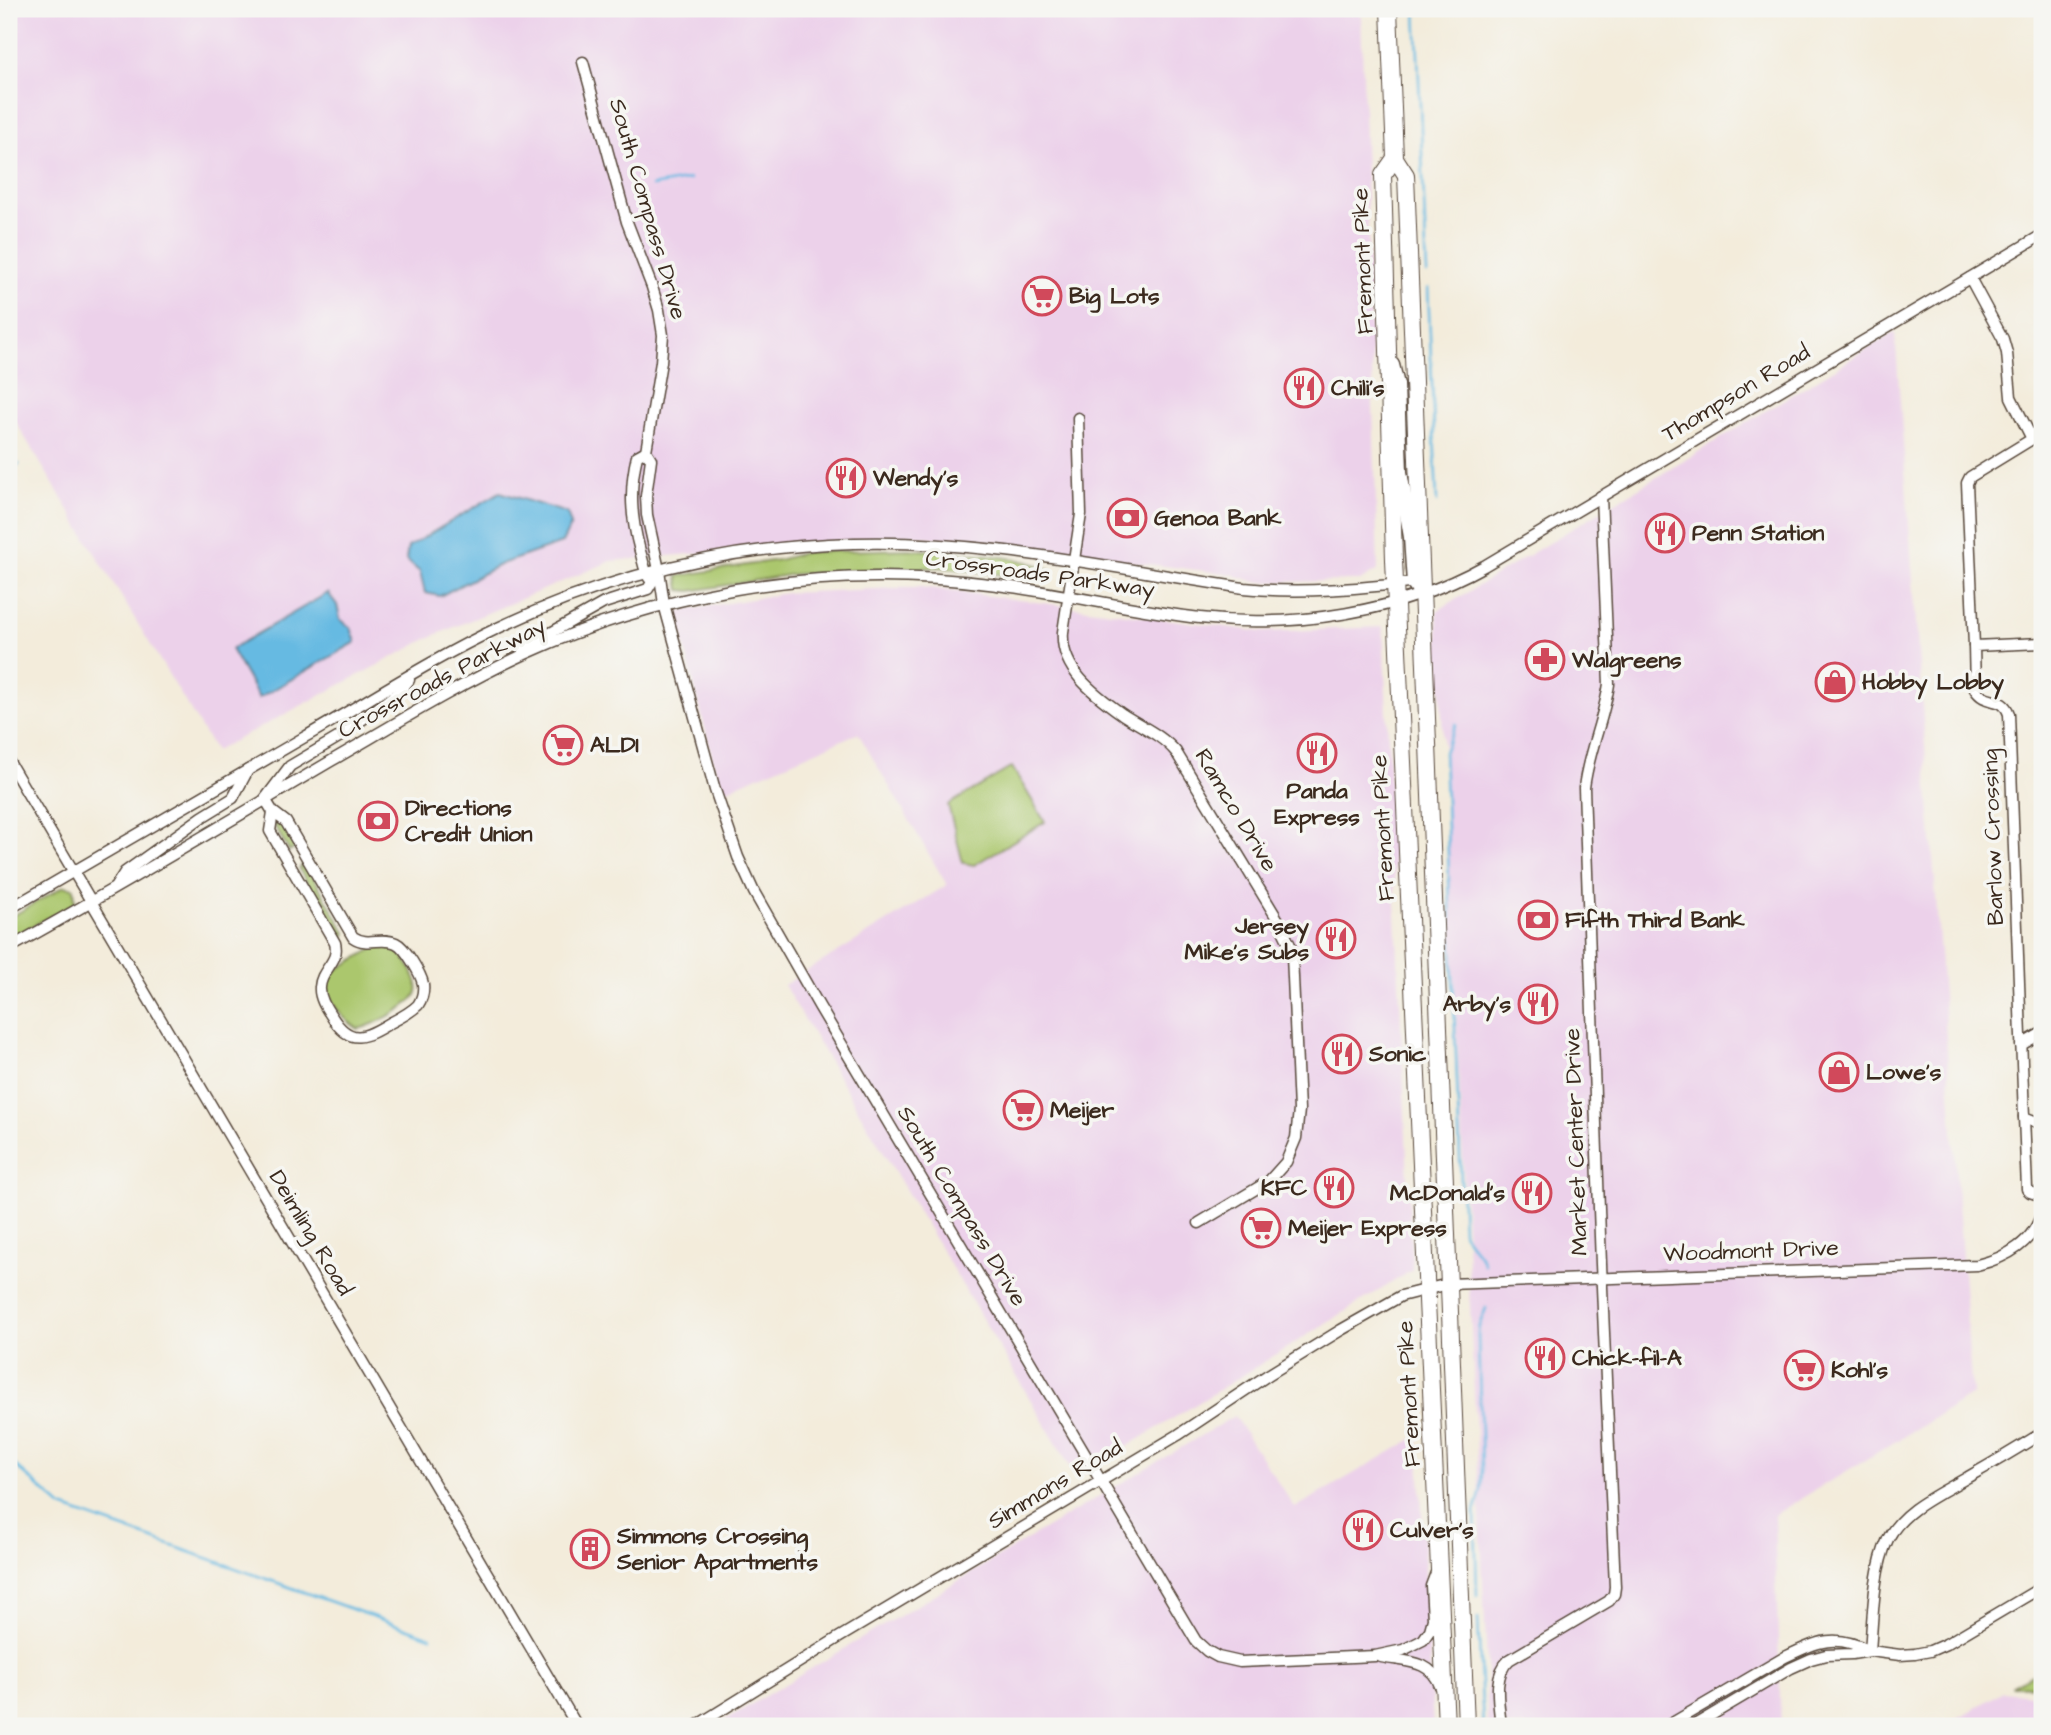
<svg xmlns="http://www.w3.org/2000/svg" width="2051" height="1735" viewBox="0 0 2051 1735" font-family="'Architects Daughter',sans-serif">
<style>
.built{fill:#ecd1ea}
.green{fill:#abc76d;stroke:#737846;stroke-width:2}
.water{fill:#66bae2;stroke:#507280;stroke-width:2}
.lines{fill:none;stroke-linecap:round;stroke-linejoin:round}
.stream{stroke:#66bae2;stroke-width:2.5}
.minor-casing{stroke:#57473a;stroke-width:13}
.major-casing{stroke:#57473a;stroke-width:17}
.highway-casing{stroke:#57473a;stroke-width:18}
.minor{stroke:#fff;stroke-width:10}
.major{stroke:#fff;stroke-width:14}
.highway{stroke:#fff;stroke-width:16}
.labels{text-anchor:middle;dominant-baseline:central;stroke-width:7;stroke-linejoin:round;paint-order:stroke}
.street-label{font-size:23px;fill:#3b2a1e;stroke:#f6f6f2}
.poi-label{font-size:23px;font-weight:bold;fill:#3b2a1e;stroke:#f6f6f2;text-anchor:start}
</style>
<rect width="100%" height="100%" fill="#f6f6f2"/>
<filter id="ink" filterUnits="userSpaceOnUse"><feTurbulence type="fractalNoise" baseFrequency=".0143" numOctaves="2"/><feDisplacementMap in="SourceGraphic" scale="14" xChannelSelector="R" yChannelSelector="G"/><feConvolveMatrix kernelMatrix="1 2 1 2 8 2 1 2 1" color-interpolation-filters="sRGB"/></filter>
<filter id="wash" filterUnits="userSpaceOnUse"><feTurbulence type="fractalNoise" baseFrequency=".00686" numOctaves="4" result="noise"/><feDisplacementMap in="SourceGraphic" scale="28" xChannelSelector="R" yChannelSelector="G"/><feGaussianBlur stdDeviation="1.57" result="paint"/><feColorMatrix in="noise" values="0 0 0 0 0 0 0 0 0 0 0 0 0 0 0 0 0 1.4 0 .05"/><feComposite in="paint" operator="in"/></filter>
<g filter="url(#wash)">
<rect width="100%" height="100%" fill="#f3ecdb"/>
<g class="built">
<polygon points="9,9 1361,9 1378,570 1360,581 1256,582 1231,574 909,535 611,561 433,636 215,751 9,411"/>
<polygon points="1895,332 1972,1395 1774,1515 1781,1726 1487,1726 1487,1665 1437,611"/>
<polygon points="921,587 1264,632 1383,627 1412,1270 1077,1478 784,985 947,885 858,733 721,792 676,612 787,593"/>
<polygon points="1234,1416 1295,1508 1418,1436 1433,1726 715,1726"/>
<polygon points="2002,1692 2042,1696 2042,1726 1944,1726"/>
</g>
<g class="green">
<path d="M908,549C954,553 1006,552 1049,569L1045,580L938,567L912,569L795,574L691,591L680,590L678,576L778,560L807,552Z"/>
<polygon points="1012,767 1045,822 974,865 963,863 948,805"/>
<polygon points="278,817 295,847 293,850 289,851 273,823"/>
<polygon points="302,865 306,865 346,933 343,938 338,936 299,869"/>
<polygon points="64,886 74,888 75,903 9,939 9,918"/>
<path d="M380,945C386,945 391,945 396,948C404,953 420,983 417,992C413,1006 372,1026 358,1029C340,1017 328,1002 325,980L331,973Z"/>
<polygon points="2042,1668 2042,1685 2011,1686"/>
</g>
<g class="water">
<polygon points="500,492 567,513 571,525 562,543 501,564 440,596 425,593 420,572 406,560 408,547"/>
<path d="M2042,506V577C2034,556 2032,526 2042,506Z"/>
<polygon points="328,593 337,605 340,619 351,628 356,642 259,698 231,649"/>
</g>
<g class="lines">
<g class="stream">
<polyline points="1416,9 1427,273"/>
<polyline points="652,186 690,179"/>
<polyline points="1428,288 1437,502"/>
<polyline points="9,470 19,464"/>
<path d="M1456,724L1444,752L1463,1232C1467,1244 1480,1251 1484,1264"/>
<polyline points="9,1460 62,1507 431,1637"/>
<polyline points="1477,1596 1475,1512 1481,1491 1482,1469 1478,1334 1479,1326 1486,1308"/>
<polyline points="1478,1619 1483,1726"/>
</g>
</g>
</g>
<g filter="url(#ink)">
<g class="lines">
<defs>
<g id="minor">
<polyline points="583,62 627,222 652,287 659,310 663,335 661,362 646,451 651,459 646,496 647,515 659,570 664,604 715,790 738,857 754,892 819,1006 1187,1626 1196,1641 1207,1651 1218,1657 1240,1662 1375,1656 1403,1650 1423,1640 1430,1630 1433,1619 1431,1586 1437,1570"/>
<polyline points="1970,278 2003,339 2007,353 2011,397 2032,439 1970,477 1967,483 1974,646"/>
<path d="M1078,418L1081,514L1063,632C1060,669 1094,694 1122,714C1140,726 1162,735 1176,752L1278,920L1290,945L1292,955L1299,1110L1296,1138L1286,1162L1269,1181L1199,1223"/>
<path d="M646,451L637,456C629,489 631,518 640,551C643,560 644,570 649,578"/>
<path d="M2042,643L1974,646L1975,689C1986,707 2002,694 2009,714L2024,1117L2042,1124"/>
<polyline points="522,649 604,603 648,589 659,570"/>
<polyline points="9,762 577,1726"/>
<path d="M273,812L270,831L335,943C340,962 321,969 320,987C319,998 326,1008 332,1017C350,1046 365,1038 390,1023C400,1018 410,1013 418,1005C422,999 424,992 423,984C421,974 405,947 396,943C381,936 368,947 353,937L286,822L273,812L265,799L290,766L339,737L399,692L409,680"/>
<polyline points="116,886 125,872 202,817 233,798 248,770"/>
<path d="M9,909C107,852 205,795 303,738C368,701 432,659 500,627C611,575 732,546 854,543C985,539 1116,569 1244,588C1303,594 1361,588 1420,582"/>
<path d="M9,948C118,888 224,824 331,761C395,724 458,685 525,654C592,623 664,602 736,589C820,575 905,573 989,584C1060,592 1129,610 1200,618C1292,629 1402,612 1484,566L2042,235"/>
<polyline points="2021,1045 2042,1033"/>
<polyline points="2024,1117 2027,1189 2030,1192 2042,1196"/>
<path d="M1870,1651C1873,1616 1873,1571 1888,1539C1903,1509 1940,1494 1968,1477C1993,1463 2018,1448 2042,1433"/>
<path d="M1381,1657C1405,1662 1431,1659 1440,1686"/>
<path d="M696,1726L838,1638L1178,1435L1268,1375L1341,1330L1401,1296L1448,1284L1977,1265C2006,1258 2035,1242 2042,1211"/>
<path d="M1501,1726C1499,1704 1492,1676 1509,1660L1609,1601L1614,1594L1615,1587L1601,1264L1584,788C1588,752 1604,719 1609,684L1601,496"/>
<path d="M1667,1726L1785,1657C1818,1641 1836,1633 1870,1651"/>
<polyline points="1693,1726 1791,1668 1811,1659 1826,1655 1852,1654 1870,1651 1900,1655 1915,1654 1930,1651 1946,1644 2042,1587"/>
</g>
<polyline id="major" points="1392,365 1397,385 1400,472 1411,537 1414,583 1422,595"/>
<g id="highway">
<polyline points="1389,9 1395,158"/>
<polyline points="1395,158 1383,175 1394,560 1446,1726"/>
<polyline points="1395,158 1406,175 1466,1726"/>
</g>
</defs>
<use href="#minor" class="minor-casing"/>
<use href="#major" class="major-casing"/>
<use href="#highway" class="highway-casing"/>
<use href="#minor" class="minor"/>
<use href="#major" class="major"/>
<use href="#highway" class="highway"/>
</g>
</g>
<defs>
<symbol id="supermarket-ring" viewBox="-11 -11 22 22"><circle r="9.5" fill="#f6f6f2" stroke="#d1495b" stroke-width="1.5"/><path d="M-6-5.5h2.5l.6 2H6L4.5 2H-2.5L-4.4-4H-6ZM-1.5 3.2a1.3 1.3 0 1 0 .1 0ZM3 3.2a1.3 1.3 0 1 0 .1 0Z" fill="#d1495b"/></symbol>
<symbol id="restaurant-ring" viewBox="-11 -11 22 22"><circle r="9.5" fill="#f6f6f2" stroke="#d1495b" stroke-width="1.5"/><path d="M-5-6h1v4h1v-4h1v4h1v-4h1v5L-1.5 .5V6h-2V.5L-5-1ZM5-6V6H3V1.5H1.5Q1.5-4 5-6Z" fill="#d1495b"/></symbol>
<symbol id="bank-ring" viewBox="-11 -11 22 22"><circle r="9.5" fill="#f6f6f2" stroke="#d1495b" stroke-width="1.5"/><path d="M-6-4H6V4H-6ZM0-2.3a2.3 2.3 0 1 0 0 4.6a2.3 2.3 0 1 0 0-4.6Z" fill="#d1495b"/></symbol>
<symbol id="pharmacy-ring" viewBox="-11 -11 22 22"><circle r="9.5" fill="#f6f6f2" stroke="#d1495b" stroke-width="1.5"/><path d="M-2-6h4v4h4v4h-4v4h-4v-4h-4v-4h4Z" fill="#d1495b"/></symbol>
<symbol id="shop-ring" viewBox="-11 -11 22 22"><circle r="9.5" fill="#f6f6f2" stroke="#d1495b" stroke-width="1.5"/><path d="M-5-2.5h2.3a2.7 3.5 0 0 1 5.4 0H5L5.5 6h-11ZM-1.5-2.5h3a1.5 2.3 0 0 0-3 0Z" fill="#d1495b"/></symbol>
<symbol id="building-ring" viewBox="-11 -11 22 22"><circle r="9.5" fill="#f6f6f2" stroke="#d1495b" stroke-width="1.5"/><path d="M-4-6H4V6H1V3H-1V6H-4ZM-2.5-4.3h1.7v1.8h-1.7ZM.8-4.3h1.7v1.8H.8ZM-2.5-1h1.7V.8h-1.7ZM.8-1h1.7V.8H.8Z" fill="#d1495b"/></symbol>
</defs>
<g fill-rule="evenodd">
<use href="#supermarket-ring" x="1020" y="274" width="44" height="44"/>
<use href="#restaurant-ring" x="1282" y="366" width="44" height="44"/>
<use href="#restaurant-ring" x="824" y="456" width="44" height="44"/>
<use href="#bank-ring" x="1105" y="496" width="44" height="44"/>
<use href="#restaurant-ring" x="1643" y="511" width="44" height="44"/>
<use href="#pharmacy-ring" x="1523" y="638" width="44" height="44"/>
<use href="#shop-ring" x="1813" y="660" width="44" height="44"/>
<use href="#supermarket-ring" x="541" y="723" width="44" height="44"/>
<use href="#restaurant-ring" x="1295" y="731" width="44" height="44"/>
<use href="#bank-ring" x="356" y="799" width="44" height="44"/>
<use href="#bank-ring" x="1516" y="898" width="44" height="44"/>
<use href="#restaurant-ring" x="1314" y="917" width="44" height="44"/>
<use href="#restaurant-ring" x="1516" y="982" width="44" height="44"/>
<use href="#restaurant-ring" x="1320" y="1032" width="44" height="44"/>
<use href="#shop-ring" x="1817" y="1050" width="44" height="44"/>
<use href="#supermarket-ring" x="1001" y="1088" width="44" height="44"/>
<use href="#restaurant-ring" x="1312" y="1166" width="44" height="44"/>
<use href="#restaurant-ring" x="1510" y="1171" width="44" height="44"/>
<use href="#supermarket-ring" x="1239" y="1206" width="44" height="44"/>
<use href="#restaurant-ring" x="1523" y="1336" width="44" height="44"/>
<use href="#supermarket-ring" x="1782" y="1348" width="44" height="44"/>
<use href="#restaurant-ring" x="1341" y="1508" width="44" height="44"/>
<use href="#building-ring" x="568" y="1527" width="44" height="44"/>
</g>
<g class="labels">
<g class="street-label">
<text transform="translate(648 209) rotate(74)">South Compass Drive</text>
<text transform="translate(1363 261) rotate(-92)">Fremont Pike</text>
<text transform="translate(1736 393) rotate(-31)">Thompson Road</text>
<text transform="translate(1040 574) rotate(8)">Crossroads Parkway</text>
<text transform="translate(442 678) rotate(-28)">Crossroads Parkway</text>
<text transform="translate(1236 810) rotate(59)">Ramco Drive</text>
<text transform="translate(1383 828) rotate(-93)">Fremont Pike</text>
<text transform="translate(1993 837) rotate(-92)">Barlow Crossing</text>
<text transform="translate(1576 1142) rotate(-92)">Market Center Drive</text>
<text transform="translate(962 1206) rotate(59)">South Compass Drive</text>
<text transform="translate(311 1233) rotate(59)">Deimling Road</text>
<text transform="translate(1751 1251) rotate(-2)">Woodmont Drive</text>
<text transform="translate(1409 1394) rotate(-93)">Fremont Pike</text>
<text transform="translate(1055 1484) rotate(-31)">Simmons Road</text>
</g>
<g class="poi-label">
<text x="1069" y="296">Big Lots</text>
<text x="1331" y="388">Chili's</text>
<text x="873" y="478">Wendy's</text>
<text x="1154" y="518">Genoa Bank</text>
<text x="1692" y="533">Penn Station</text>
<text x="1572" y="660">Walgreens</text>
<text x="1862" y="682">Hobby Lobby</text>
<text x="590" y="745">ALDI</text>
<text x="1317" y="791" text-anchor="middle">Panda<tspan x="1317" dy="26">Express</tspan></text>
<text x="405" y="808">Directions<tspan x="405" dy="26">Credit Union</tspan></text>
<text x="1565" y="920">Fifth Third Bank</text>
<text x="1309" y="926" text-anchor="end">Jersey<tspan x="1309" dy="26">Mike's Subs</tspan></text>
<text x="1511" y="1004" text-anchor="end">Arby's</text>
<text x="1369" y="1054">Sonic</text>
<text x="1866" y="1072">Lowe's</text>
<text x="1050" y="1110">Meijer</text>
<text x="1307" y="1188" text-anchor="end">KFC</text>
<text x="1505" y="1193" text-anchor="end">McDonald's</text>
<text x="1288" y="1228">Meijer Express</text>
<text x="1572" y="1358">Chick-fil-A</text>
<text x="1831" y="1370">Kohl's</text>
<text x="1390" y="1530">Culver's</text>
<text x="617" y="1536">Simmons Crossing<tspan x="617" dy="26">Senior Apartments</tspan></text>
</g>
</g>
<rect width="2051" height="1735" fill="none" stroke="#f6f6f2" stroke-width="35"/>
</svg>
